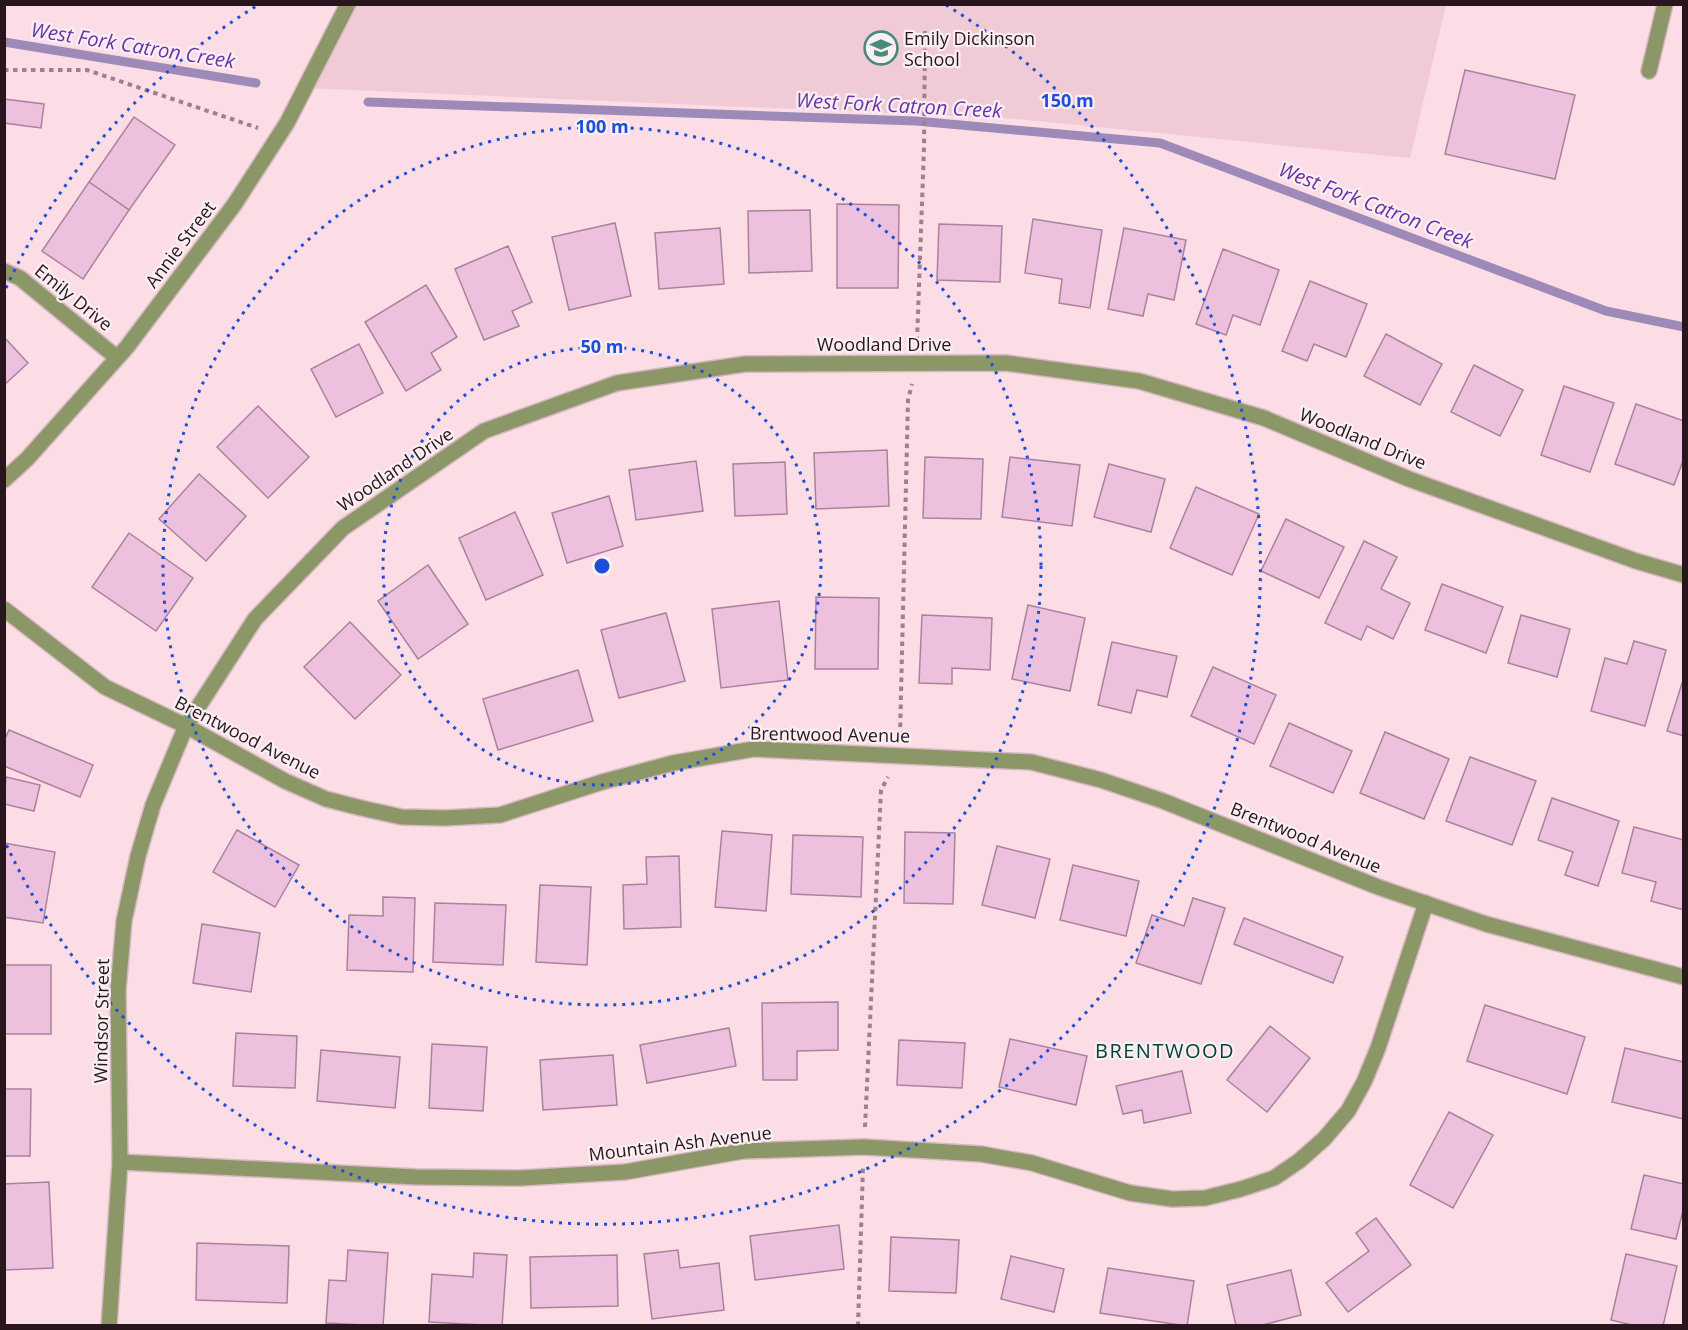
<svg xmlns="http://www.w3.org/2000/svg" width="1688" height="1330" viewBox="0 0 1688 1330" font-family="'Open Sans',sans-serif">
<style>
.built{fill:#f0cbd5}
.lines{fill:none;stroke-linecap:round;stroke-linejoin:round}
.stream{stroke:#9d8ab8;stroke-width:9}
.building{fill:#edc1de;stroke:#ab829d;stroke-width:1.5}
.street-casing{stroke:#d6b8c1;stroke-width:18}
.path{stroke:#9c828a;stroke-width:4;stroke-dasharray:4.5 4.5;stroke-linecap:butt}
.street{stroke:#8c9768;stroke-width:15}
.ring{fill:none;stroke:#1d4ed8;stroke-width:3;stroke-dasharray:3 6}
.labels{text-anchor:middle;dominant-baseline:central;stroke-width:4.5;stroke-linejoin:round;paint-order:stroke}
.poi-label{font-size:18px;fill:#28161c;stroke:#faeff2;text-anchor:start}
.street-label{font-size:18px;fill:#28161c;stroke:#faeff2}
.water-label{font-size:20px;font-style:italic;fill:#6733aa;stroke:#faeff2}
.neighbourhood-label{font-size:20px;letter-spacing:1.5px;fill:#054239;stroke:#faeff2}
.centre{fill:#1d4ed8;stroke:#faeff2;stroke-width:3}
.ring-label{font-size:18px;text-anchor:middle;font-weight:bold;fill:#1d4ed8;stroke:#faeff2;stroke-width:4.5;stroke-linejoin:round;paint-order:stroke}
</style>
<rect width="100%" height="100%" fill="#fcdce5"/>
<polygon class="built" points="348,5 1446,5 1410,158 1005,118 305,88"/>
<g class="lines">
<g class="stream">
<polyline points="4,42 256,83"/>
<polyline points="368,102 916,121 1160,143 1606,311 1684,327"/>
</g>
</g>
<g class="building">
<polygon points="1465,70 1575,95 1555,179 1445,154"/>
<polygon points="4,99 44,104 41,128 4,123"/>
<polygon points="134,117 175,145 129,210 89,182"/>
<polygon points="89,182 129,210 83,279 42,251"/>
<polygon points="837,204 899,205 898,288 837,288"/>
<polygon points="810,210 812,271 749,273 748,211"/>
<polygon points="1033,219 1102,230 1090,308 1059,303 1062,279 1025,273"/>
<polygon points="615,223 631,296 569,310 552,237"/>
<polygon points="939,224 1002,226 1000,282 937,280"/>
<polygon points="720,228 724,284 659,289 655,233"/>
<polygon points="1124,228 1186,240 1174,300 1148,294 1143,316 1108,309"/>
<polygon points="508,246 532,302 512,311 519,326 484,340 455,269"/>
<polygon points="1223,249 1279,270 1260,325 1233,315 1226,335 1196,324"/>
<polygon points="1310,281 1367,304 1346,357 1314,344 1307,361 1282,351"/>
<polygon points="426,285 457,337 431,353 441,370 406,391 365,322"/>
<polygon points="1386,334 1442,364 1420,405 1364,376"/>
<polygon points="4,337 28,363 4,385"/>
<polygon points="359,344 383,393 336,417 311,369"/>
<polygon points="1474,365 1523,390 1500,436 1451,412"/>
<polygon points="1564,386 1614,403 1590,472 1541,455"/>
<polygon points="1636,404 1684,421 1684,458 1674,485 1615,464"/>
<polygon points="258,406 309,457 268,498 217,447"/>
<polygon points="887,450 889,506 816,509 814,453"/>
<polygon points="925,457 983,459 981,519 923,518"/>
<polygon points="1010,457 1080,465 1072,526 1002,517"/>
<polygon points="696,461 703,511 636,520 629,470"/>
<polygon points="785,462 787,514 735,516 733,464"/>
<polygon points="1109,464 1165,479 1151,532 1094,517"/>
<polygon points="199,474 246,516 206,561 159,519"/>
<polygon points="1196,487 1259,514 1232,575 1170,548"/>
<polygon points="609,496 623,546 567,563 552,513"/>
<polygon points="515,512 543,575 486,600 459,538"/>
<polygon points="1286,519 1344,547 1319,598 1261,571"/>
<polygon points="129,533 193,578 156,631 92,587"/>
<polygon points="1364,541 1397,557 1381,589 1410,603 1393,639 1367,626 1361,640 1325,623"/>
<polygon points="428,565 468,624 418,659 378,601"/>
<polygon points="1442,584 1503,607 1486,653 1425,630"/>
<polygon points="816,597 879,598 878,669 815,669"/>
<polygon points="779,601 788,680 721,688 712,609"/>
<polygon points="1028,605 1085,618 1070,691 1012,679"/>
<polygon points="666,613 685,681 619,698 601,630"/>
<polygon points="922,615 992,618 990,670 952,668 952,684 919,683"/>
<polygon points="1521,615 1570,629 1557,677 1508,663"/>
<polygon points="350,622 401,675 355,719 304,667"/>
<polygon points="1634,641 1666,650 1645,726 1591,711 1605,658 1627,664"/>
<polygon points="1112,642 1177,656 1167,697 1137,690 1131,713 1098,705"/>
<polygon points="1213,667 1276,695 1254,744 1191,716"/>
<polygon points="578,670 593,721 498,750 483,699"/>
<polygon points="1684,677 1684,736 1667,731"/>
<polygon points="1289,723 1352,751 1333,793 1270,766"/>
<polygon points="9,730 93,765 80,797 4,766 4,741"/>
<polygon points="1385,732 1449,759 1424,819 1360,793"/>
<polygon points="1470,757 1536,781 1512,845 1446,821"/>
<polygon points="6,777 40,785 34,811 4,804"/>
<polygon points="1552,798 1619,821 1598,886 1565,875 1573,852 1538,840"/>
<polygon points="1634,827 1684,840 1684,910 1651,901 1656,882 1622,873"/>
<polygon points="237,830 299,865 275,907 213,872"/>
<polygon points="722,831 772,835 766,911 715,907"/>
<polygon points="905,832 955,833 953,904 904,903"/>
<polygon points="793,835 863,837 861,897 791,894"/>
<polygon points="4,843 55,852 43,923 4,917"/>
<polygon points="997,846 1050,859 1035,918 982,905"/>
<polygon points="679,856 681,927 624,929 623,885 647,884 646,857"/>
<polygon points="1073,865 1139,881 1126,936 1060,920"/>
<polygon points="540,885 591,887 587,965 536,962"/>
<polygon points="383,897 415,898 413,972 347,970 349,915 383,916"/>
<polygon points="1193,898 1225,908 1201,984 1136,963 1152,915 1184,926"/>
<polygon points="435,903 506,905 503,965 433,962"/>
<polygon points="1244,918 1343,957 1333,983 1234,944"/>
<polygon points="202,924 260,933 251,992 193,983"/>
<rect x="4" y="965" width="47" height="69"/>
<polygon points="838,1002 838,1050 797,1051 797,1080 763,1080 762,1003"/>
<polygon points="1485,1005 1585,1037 1567,1094 1467,1061"/>
<polygon points="1270,1026 1310,1058 1267,1112 1227,1080"/>
<polygon points="729,1028 736,1066 647,1083 640,1045"/>
<polygon points="236,1033 297,1036 295,1088 233,1086"/>
<polygon points="1010,1039 1087,1056 1076,1105 999,1087"/>
<polygon points="899,1040 965,1043 962,1088 897,1085"/>
<polygon points="432,1044 487,1047 483,1111 429,1108"/>
<polygon points="1625,1048 1684,1062 1684,1119 1612,1102"/>
<polygon points="321,1050 400,1057 395,1108 317,1101"/>
<polygon points="613,1055 617,1105 543,1110 540,1060"/>
<polygon points="1182,1071 1191,1113 1144,1123 1142,1110 1123,1114 1116,1086"/>
<polygon points="4,1089 31,1089 30,1156 4,1156"/>
<polygon points="1449,1112 1493,1135 1453,1208 1410,1185"/>
<polygon points="1644,1175 1684,1184 1684,1206 1676,1239 1631,1229"/>
<polygon points="49,1182 53,1268 4,1270 4,1184"/>
<polygon points="1376,1218 1411,1265 1348,1312 1326,1283 1369,1251 1356,1233"/>
<polygon points="839,1225 844,1269 755,1280 750,1236"/>
<polygon points="891,1237 959,1240 956,1293 889,1291"/>
<polygon points="197,1243 289,1246 287,1303 196,1300"/>
<polygon points="348,1250 388,1253 383,1326 326,1323 329,1280 346,1281"/>
<polygon points="678,1250 680,1268 719,1263 724,1310 652,1319 644,1254"/>
<polygon points="474,1253 507,1255 502,1326 429,1322 432,1274 473,1277"/>
<polygon points="1626,1254 1677,1266 1663,1326 1636,1326 1611,1320"/>
<polygon points="617,1255 618,1306 531,1308 530,1257"/>
<polygon points="1011,1256 1064,1269 1054,1312 1001,1299"/>
<polygon points="1108,1268 1194,1281 1187,1326 1100,1313"/>
<polygon points="1291,1270 1301,1315 1259,1326 1236,1326 1227,1285"/>
</g>
<g class="lines">
<defs>
<g id="street">
<polyline points="1649,71 1665,4"/>
<polyline points="4,271 20,278 116,357"/>
<polyline points="4,480 27,459 127,347 234,205 287,123 348,4"/>
<polyline points="4,609 105,687 186,726 285,781 326,799 361,808 402,817 445,818 500,815 602,782 673,763 754,749 1031,762 1101,780 1163,801 1378,887 1486,924 1684,977"/>
<polyline points="120,1162 416,1177 521,1178 625,1172 743,1151 864,1147 981,1154 1032,1163 1130,1193 1172,1199 1205,1198 1241,1189 1274,1178 1299,1161 1324,1139 1348,1111 1364,1082 1378,1048 1426,903"/>
<polyline points="109,1326 120,1162 118,990 124,921 138,856 153,805 186,726 255,619 343,528 484,431 617,383 745,364 1006,363 1139,381 1264,418 1409,479 1636,561 1684,575"/>
</g>
</defs>
<use href="#street" class="street-casing"/>
<g class="path">
<polyline points="4,70 87,70 258,128"/>
<polyline points="917,341 924,148 925,31"/>
<polyline points="900,736 908,400 912,384"/>
<polyline points="865,1127 881,790 888,777"/>
<polyline points="858,1326 863,1167"/>
</g>
<use href="#street" class="street"/>
</g>
<g class="ring">
<circle cx="602" cy="566" r="219"/>
<circle cx="602" cy="566" r="439"/>
<path d="M6 288A658 658 0 0 1 258 5M946 5A658 658 0 1 1 6 844"/>
</g>
<defs>
<symbol id="school-ring" viewBox="-11 -11 22 22"><circle r="9.5" fill="#faeff2" stroke="#478a7c" stroke-width="1.5"/><path d="M0-5L7-2L0 1L-7-2ZM-4 1L0 2.5L4 1V4Q0 6-4 4Z" fill="#478a7c"/></symbol>
</defs>
<g fill-rule="evenodd">
<use href="#school-ring" x="862" y="29" width="38" height="38"/>
</g>
<g class="labels">
<g class="poi-label">
<text x="904" y="38">Emily Dickinson<tspan x="904" dy="21">School</tspan></text>
</g>
<g class="street-label">
<text transform="translate(180 244) rotate(-53)">Annie Street</text>
<text transform="translate(74 297) rotate(39)">Emily Drive</text>
<text x="884" y="344">Woodland Drive</text>
<text transform="translate(1363 438) rotate(22)">Woodland Drive</text>
<text transform="translate(395 469) rotate(-34)">Woodland Drive</text>
<text transform="translate(830 734) rotate(1)">Brentwood Avenue</text>
<text transform="translate(248 737) rotate(27)">Brentwood Avenue</text>
<text transform="translate(1306 837) rotate(22)">Brentwood Avenue</text>
<text transform="translate(101 1021) rotate(-89)">Windsor Street</text>
<text transform="translate(680 1143) rotate(-7)">Mountain Ash Avenue</text>
</g>
<g class="water-label">
<text transform="translate(133 45) rotate(9)">West Fork Catron Creek</text>
<text transform="translate(899 105) rotate(3)">West Fork Catron Creek</text>
<text transform="translate(1376 205) rotate(21)">West Fork Catron Creek</text>
</g>
<g class="neighbourhood-label">
<text x="1165" y="1050">BRENTWOOD</text>
</g>
</g>
<circle cx="602" cy="566" r="9" class="centre"/>
<g class="ring-label">
<text x="1067" y="107">150 m</text>
<text x="602" y="133">100 m</text>
<text x="602" y="353">50 m</text>
</g>
<rect width="1688" height="1330" fill="none" stroke="#28161c" stroke-width="12"/>
</svg>
